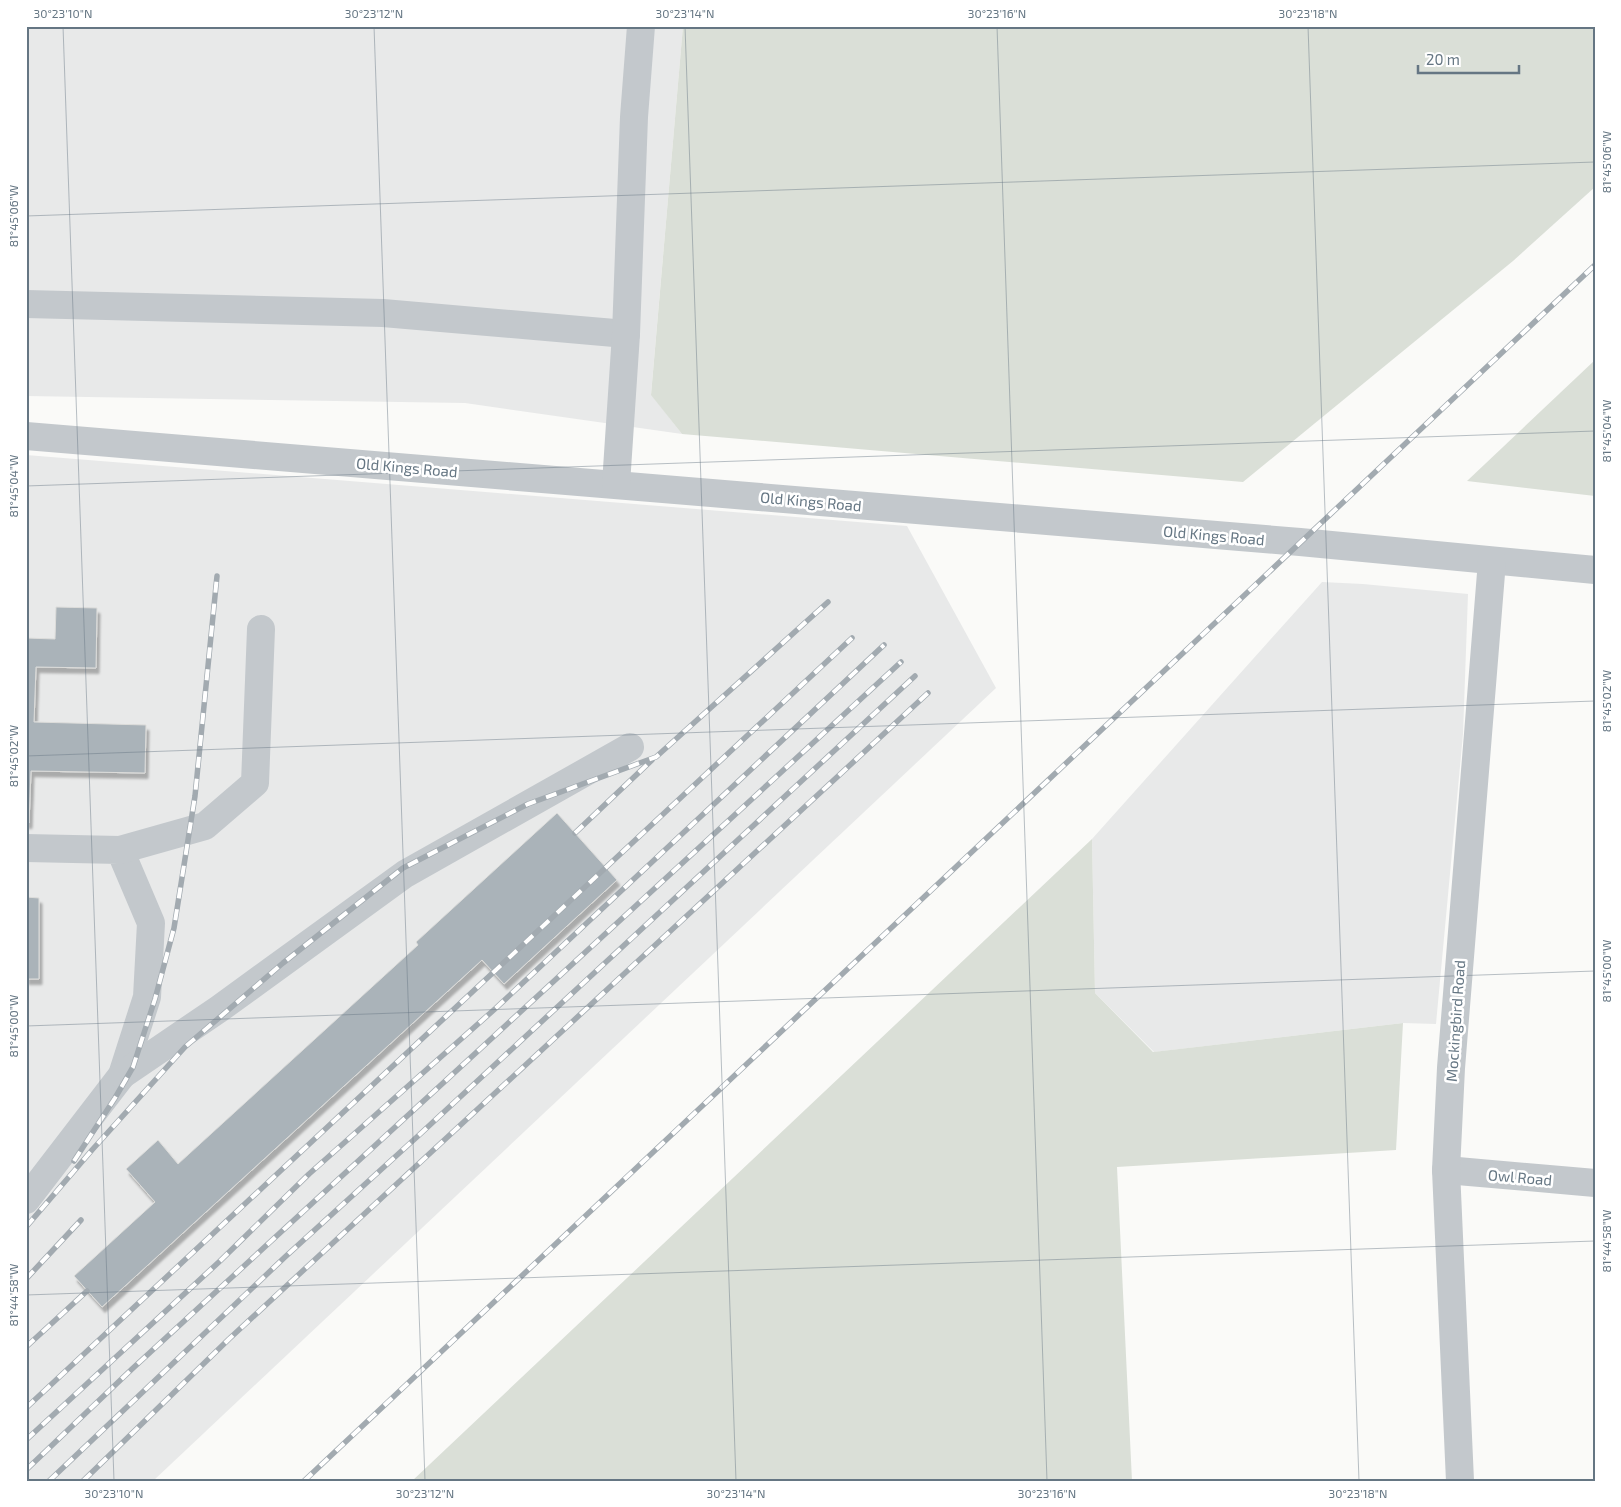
<svg xmlns="http://www.w3.org/2000/svg" width="1621" height="1507" viewBox="0 0 1621 1507" font-family="'Exo 2',sans-serif">
<style>
.built{fill:#e8e9e9}
.green{fill:#dadfd7}
.building{fill:#aab3b9;stroke:#dcdcda;filter:url(#shadow)}
.lines{fill:none;stroke-linecap:round;stroke-linejoin:round}
.minor{stroke:#c3c8cc;stroke-width:28}
.rail-casing{stroke:#a2aab0;stroke-width:5.5}
.rail{stroke:#fff;stroke-width:4;stroke-dasharray:11;stroke-linecap:butt}
.ticks{fill:none;stroke:#657683;stroke-width:1;stroke-opacity:0.45}
.labels{text-anchor:middle;dominant-baseline:central;stroke-width:5;stroke-linejoin:round;paint-order:stroke}
.street-label{font-size:15px;fill:#657683;stroke:#fff}
.neatline{fill:none;stroke:#657683;stroke-width:2}
.ticks-label{font-size:12px;text-anchor:middle;fill:#657683}
</style>
<defs>
<filter id="shadow"><feDropShadow dx="3" dy="5.5" stdDeviation="1" flood-color="#0004"/></filter>
</defs>
<rect width="100%" height="100%" fill="#fafaf8"/>
<g class="built">
<polygon points="26,26 683,26 651,394 682,434 465,403 26,396"/>
<polygon points="26,455 907,526 996,688 153,1481 26,1481"/>
<polygon points="1322,582 1363,584 1468,594 1463,734 1436,1024 1403,1023 1154,1052 1095,993 1092,839"/>
</g>
<g class="green">
<polygon points="683,26 1595,26 1595,187 1513,261 1243,482 682,434 651,395"/>
<polygon points="1595,360 1595,496 1467,481"/>
<polygon points="1092,839 1095,993 1153,1052 1403,1023 1396,1150 1117,1167 1132,1481 412,1481"/>
</g>
<g class="building">
<polygon points="56,607 97,608 96,668 36,667 34,722 146,725 145,773 31,771 29,823 26,823 26,638 55,639"/>
<polygon points="557,813 617,880 504,984 482,960 102,1307 74,1276 155,1202 126,1169 158,1140 178,1164 418,945 416,942"/>
<polygon points="26,897 39,898 39,979 26,979"/>
</g>
<g class="lines">
<g class="minor">
<polyline points="26,304 383,313 626,334"/>
<polyline points="26,436 1300,542 1595,570"/>
<polyline points="616,484 626,334 634,117 641,26"/>
<polyline points="26,848 120,850 151,923 147,997 122,1075 26,1200"/>
<polyline points="120,850 205,826 255,783 261,629"/>
<polyline points="122,1075 219,1009 405,874 630,747"/>
<polyline points="1446,1170 1595,1183"/>
<polyline points="1460,1481 1446,1170 1451,1068 1492,561"/>
</g>
<defs>
<g id="rail">
<polyline points="575,833 652,760"/>
<polyline points="74,1161 115,1098 133,1067 155,999 174,928 195,796 217,576"/>
<polyline points="26,1227 92,1150 185,1047 283,963 403,868 528,804 656,757 828,602"/>
<polyline points="26,1279 81,1220"/>
<polyline points="26,1347 87,1291"/>
<polyline points="26,1408 852,638"/>
<polyline points="26,1440 220,1261 309,1174 496,1008 884,645"/>
<polyline points="26,1470 132,1369 901,662"/>
<polyline points="49,1481 285,1257 418,1136 915,676"/>
<polyline points="83,1481 229,1339 928,693"/>
<polyline points="304,1481 1595,265"/>
</g>
</defs>
<use href="#rail" class="rail-casing"/>
<use href="#rail" class="rail"/>
</g>
<path class="ticks" d="M63,26L114,1481M374,26L425,1481M685,26L736,1481M997,26L1047,1481M1308,26L1359,1481M26,216L1595,162M26,486L1595,431M26,756L1595,701M26,1026L1595,971M26,1295L1595,1241"/>
<g class="labels">
<g class="street-label">
<text transform="translate(407 467) rotate(5)">Old Kings Road</text>
<text transform="translate(811 501) rotate(5)">Old Kings Road</text>
<text transform="translate(1214 535) rotate(5)">Old Kings Road</text>
<text transform="translate(1455 1021) rotate(-86)">Mockingbird Road</text>
<text transform="translate(1520 1177) rotate(5)">Owl Road</text>
</g>
</g>
<rect width="1621" height="1507" fill="none" stroke="#ffffff" stroke-width="55"/>
<path d="M1418 65v8h101v-8" fill="none" stroke="#657683" stroke-width="2.5"/>
<text x="1426" y="65" font-size="15" fill="#657683" stroke="#ffffff" stroke-width="4" paint-order="stroke">20 m</text>
<rect x="28" y="28" width="1566" height="1452" class="neatline"/>
<g class="ticks-label">
<text x="63" y="18">30°23'10"N</text>
<text x="374" y="18">30°23'12"N</text>
<text x="685" y="18">30°23'14"N</text>
<text x="997" y="18">30°23'16"N</text>
<text x="1308" y="18">30°23'18"N</text>
<text transform="translate(1607 162) rotate(-90)" y="4">81°45'06"W</text>
<text transform="translate(14 216) rotate(-90)" y="4">81°45'06"W</text>
<text transform="translate(1607 431) rotate(-90)" y="4">81°45'04"W</text>
<text transform="translate(14 486) rotate(-90)" y="4">81°45'04"W</text>
<text transform="translate(1607 701) rotate(-90)" y="4">81°45'02"W</text>
<text transform="translate(14 756) rotate(-90)" y="4">81°45'02"W</text>
<text transform="translate(1607 971) rotate(-90)" y="4">81°45'00"W</text>
<text transform="translate(14 1026) rotate(-90)" y="4">81°45'00"W</text>
<text transform="translate(1607 1241) rotate(-90)" y="4">81°44'58"W</text>
<text transform="translate(14 1295) rotate(-90)" y="4">81°44'58"W</text>
<text x="114" y="1498">30°23'10"N</text>
<text x="425" y="1498">30°23'12"N</text>
<text x="736" y="1498">30°23'14"N</text>
<text x="1047" y="1498">30°23'16"N</text>
<text x="1358" y="1498">30°23'18"N</text>
</g>
</svg>
